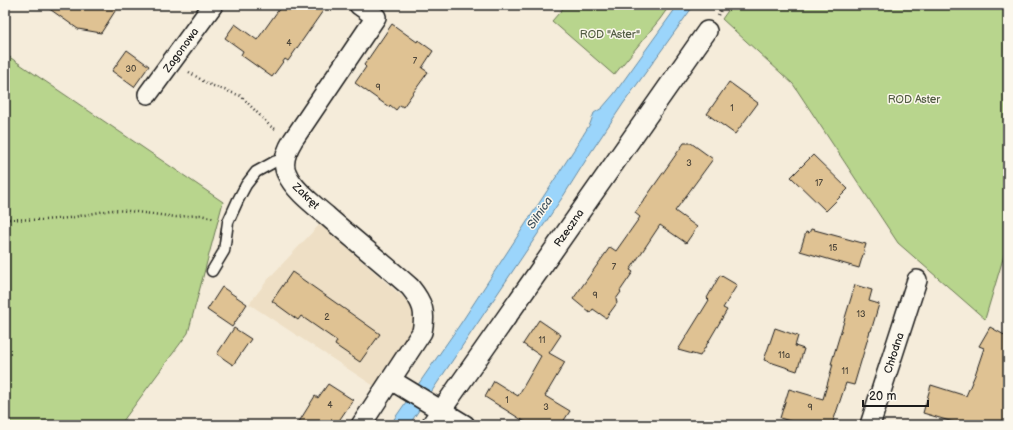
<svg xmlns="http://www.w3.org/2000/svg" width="1013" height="430" viewBox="0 0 1013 430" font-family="'Balsamiq Sans',sans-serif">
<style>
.built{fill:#eedfc5}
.green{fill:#b8d58d;stroke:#6a7854}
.water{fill:#9bd5fb;stroke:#688ba2}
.building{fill:#dfc293;stroke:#1c1c1c}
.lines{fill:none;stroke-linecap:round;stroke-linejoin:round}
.service-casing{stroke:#1c1c1c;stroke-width:13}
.minor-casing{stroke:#1c1c1c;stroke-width:22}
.path{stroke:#1c1c1c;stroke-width:2.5;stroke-dasharray:1 3;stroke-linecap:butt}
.service{stroke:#fbf7ec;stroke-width:10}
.minor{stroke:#fbf7ec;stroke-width:19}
.labels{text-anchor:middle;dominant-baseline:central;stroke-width:3;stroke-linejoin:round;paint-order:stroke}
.number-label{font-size:9px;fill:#4d463a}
.park-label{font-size:11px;fill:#535d44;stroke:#fbf7ec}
.street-label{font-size:11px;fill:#1c1c1c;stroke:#fbf7ec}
.water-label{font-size:12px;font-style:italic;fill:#42545f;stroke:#fbf7ec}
</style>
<rect width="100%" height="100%" fill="#f5ecda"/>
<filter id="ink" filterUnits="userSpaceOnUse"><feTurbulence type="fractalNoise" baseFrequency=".025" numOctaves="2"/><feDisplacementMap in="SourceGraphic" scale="8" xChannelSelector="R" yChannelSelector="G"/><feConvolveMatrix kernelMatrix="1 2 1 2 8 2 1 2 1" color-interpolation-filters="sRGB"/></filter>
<g filter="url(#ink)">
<polygon class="built" points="320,224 414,307 414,325 412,329 374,386 249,304 270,277"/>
<g class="green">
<polygon points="566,5 670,5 660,19 614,75 552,21"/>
<polygon points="732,5 1008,5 1008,242 985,319 898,243 793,84 722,19"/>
<polygon points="5,54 223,202 188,333 120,425 5,425"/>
</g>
<polygon class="water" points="678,5 694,5 623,104 591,152 564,195 409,425 390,425 461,323 577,145 590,124 594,113 602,108 614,94"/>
<g class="building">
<polygon points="44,5 119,5 101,33 78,29"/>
<polygon points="282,5 327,5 288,61 285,59 272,77 241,55 243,51 225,38 235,24 257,40"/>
<polygon points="392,24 417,42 418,40 433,51 422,68 428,72 403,107 400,105 396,110 390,105 389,107 355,83 366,67 364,65"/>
<polygon points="127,50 149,66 134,87 112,71"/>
<polygon points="729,82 758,103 735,134 707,114"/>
<polygon points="684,143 691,143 713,159 675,211 697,227 686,243 660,225 630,270 633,272 620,291 621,292 616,299 617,303 606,318 593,309 590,313 573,299 610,247 616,251 640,217 635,213"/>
<polygon points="813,155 848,189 826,211 791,177"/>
<polygon points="811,229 866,244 859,268 800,251 806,232 809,233"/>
<polygon points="292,272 380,334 360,362 335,345 337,341 301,316 298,320 272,301"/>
<polygon points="720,275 737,285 723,308 727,310 700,356 678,350 709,300 707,298"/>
<polygon points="855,285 872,290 869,301 879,304 871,331 870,331 854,385 846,383 832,425 803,425 780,418 789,389 823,399 833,364 831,364"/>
<polygon points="222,287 247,304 232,327 207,310"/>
<polygon points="539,320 561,335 549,353 565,362 545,396 570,411 561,425 530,425 485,397 494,381 518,396 541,356 523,344"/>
<polygon points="990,327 1008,337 1008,425 963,425 923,413 931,385 966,396 975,375 984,348 979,346"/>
<polygon points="234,328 251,339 233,365 217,354"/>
<polygon points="775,328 798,336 795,346 804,349 797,371 764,360"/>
<polygon points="328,384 353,400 336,425 297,425 315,396 318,398"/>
</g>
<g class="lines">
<defs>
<polyline id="service" points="212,271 224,251 228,222 238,200 246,185 256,172 274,162 285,158"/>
<g id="minor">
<path d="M359,5L376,17L293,140C287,150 281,163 287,174C293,189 314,205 327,216C354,240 383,263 410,287C423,303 426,312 422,332L361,425"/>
<polyline points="148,94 213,5"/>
<polyline points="391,380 465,425"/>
<polyline points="431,425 707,31"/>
<polyline points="870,425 917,280"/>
</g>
</defs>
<use href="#service" class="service-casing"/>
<use href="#minor" class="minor-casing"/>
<g class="path">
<polyline points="718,15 724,5"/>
<polyline points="189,72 208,84 241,96 270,126 277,130"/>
<polyline points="5,219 44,220 69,218 111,210 129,211 176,217 200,215 213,218"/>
</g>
<use href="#service" class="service"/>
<use href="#minor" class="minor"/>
</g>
</g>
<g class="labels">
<g class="number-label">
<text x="289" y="43">4</text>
<text x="415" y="61">7</text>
<text x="131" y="69">30</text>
<text x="378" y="87">9</text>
<text x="732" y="108">1</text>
<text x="689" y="163">3</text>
<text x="819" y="183">17</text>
<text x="833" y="248">15</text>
<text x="614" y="267">7</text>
<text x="595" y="295">9</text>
<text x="861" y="314">13</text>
<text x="327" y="317">2</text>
<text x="542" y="340">11</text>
<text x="784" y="355">11a</text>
<text x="845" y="371">11</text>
<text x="507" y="400">1</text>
<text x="330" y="405">4</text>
<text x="546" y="407">3</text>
<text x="810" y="407">9</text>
</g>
<g class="park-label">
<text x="610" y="34">ROD "Aster"</text>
<text x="914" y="99">ROD Aster</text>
</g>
<g class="street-label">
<text transform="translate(181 50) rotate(-54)">Zagonowa</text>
<text transform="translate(306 196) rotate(44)">Zakręt</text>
<text transform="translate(569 228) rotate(-55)">Rzeczna</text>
<text transform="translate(894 353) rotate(-72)">Chłodna</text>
</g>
<g class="water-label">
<text transform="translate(540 213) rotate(-56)">Silnica</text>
</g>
</g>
<rect width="1013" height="430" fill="none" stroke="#fbf7ec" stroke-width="20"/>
<rect x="10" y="10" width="993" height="410" fill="none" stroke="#1c1c1c" stroke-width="1.5" filter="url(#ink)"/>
<path d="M863 400v6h65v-6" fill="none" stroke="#1c1c1c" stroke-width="2"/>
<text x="869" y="400" font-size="12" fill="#1c1c1c" stroke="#fbf7ec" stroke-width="3" paint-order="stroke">20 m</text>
</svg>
